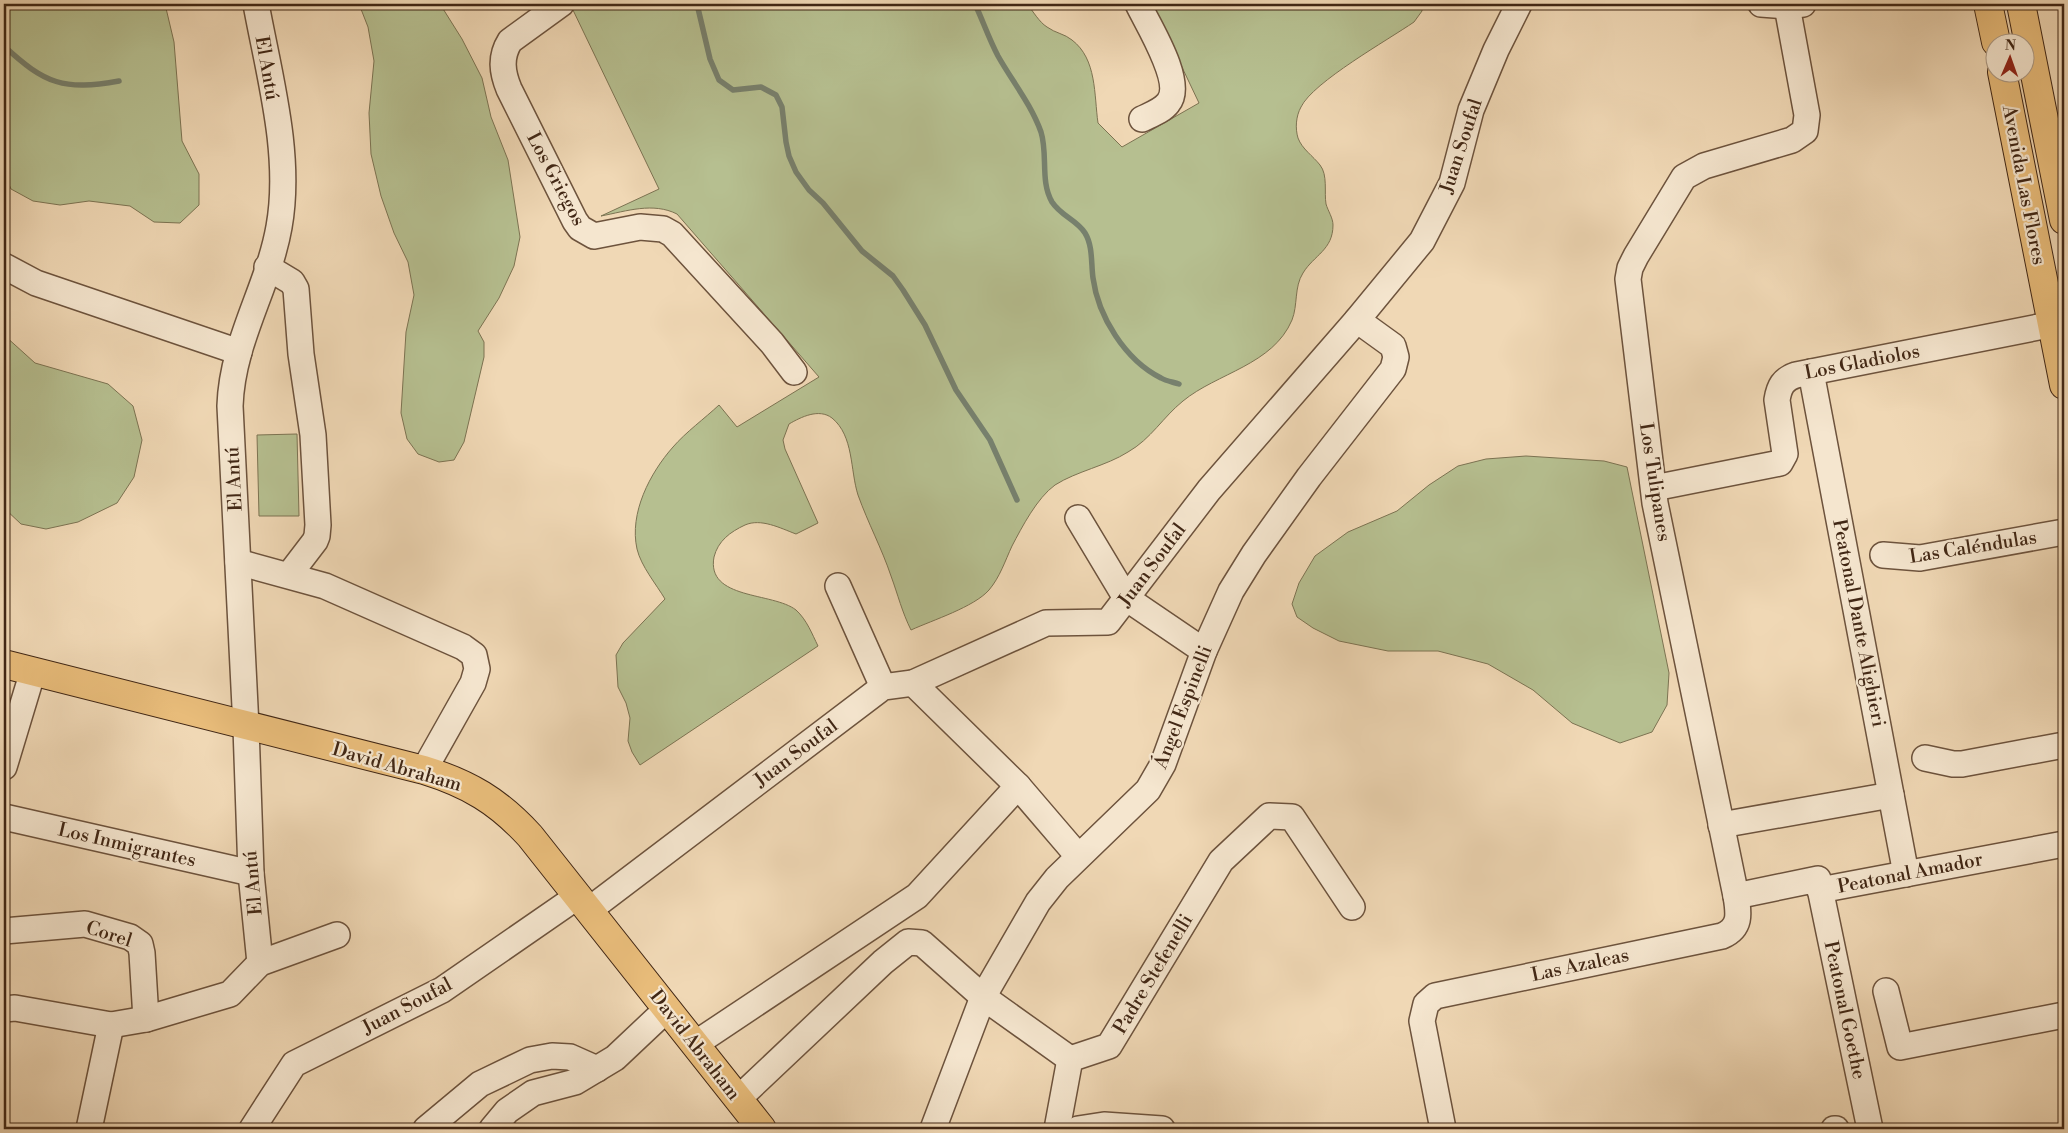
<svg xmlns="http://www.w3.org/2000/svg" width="2068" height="1133" viewBox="0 0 2068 1133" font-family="'Libre Bodoni',serif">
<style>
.green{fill:#b6bf90;stroke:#7c7352}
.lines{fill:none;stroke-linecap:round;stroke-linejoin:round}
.stream{stroke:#77806d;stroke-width:5.5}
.minor-casing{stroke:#6d533d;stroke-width:28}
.major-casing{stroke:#412715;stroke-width:30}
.minor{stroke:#f5e6cf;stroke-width:25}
.major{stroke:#e8bc7a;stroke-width:28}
.labels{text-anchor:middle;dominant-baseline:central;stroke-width:4.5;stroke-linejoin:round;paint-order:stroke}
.street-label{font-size:19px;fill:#412715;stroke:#f5e6cf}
</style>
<rect width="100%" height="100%" fill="#f0d8b5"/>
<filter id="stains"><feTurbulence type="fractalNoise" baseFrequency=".004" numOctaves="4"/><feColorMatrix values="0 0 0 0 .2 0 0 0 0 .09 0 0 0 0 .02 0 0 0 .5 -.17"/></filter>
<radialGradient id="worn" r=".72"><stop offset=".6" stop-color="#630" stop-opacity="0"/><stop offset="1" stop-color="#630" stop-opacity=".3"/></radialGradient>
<g class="green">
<polygon points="4,4 165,4 174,42 182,141 199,174 199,205 180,223 154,222 130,206 89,201 60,205 33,201 11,189 4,174"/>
<polygon points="359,4 440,4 462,39 482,78 491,117 508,160 520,237 514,266 499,298 478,331 484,342 484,357 464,442 454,460 439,462 418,454 407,439 401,413 406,332 414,295 408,262 394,233 381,196 371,154 369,113 374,61 368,27"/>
<path d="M576,4H1027C1033,11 1039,22 1047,27C1055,33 1065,34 1072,40C1097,59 1094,95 1098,123L1122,147L1199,103L1152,4H1422V11L1414,22C1388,40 1313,82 1301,107C1296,116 1295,128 1298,138C1302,149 1313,156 1320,165C1328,175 1324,192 1326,204C1328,211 1333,218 1333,225C1333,250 1314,255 1303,273C1294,287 1298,305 1292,320C1273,365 1217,373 1183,401C1163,417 1151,439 1128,452C1106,466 1077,471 1055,485C1037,498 1022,527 1012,546C1005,561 1000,577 989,590C974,607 933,620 911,630C902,612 898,595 891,576C882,549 868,523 858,495C850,470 854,436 832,418C819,408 801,417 789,424L783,440L785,449L818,523L796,534C780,528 761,518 745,525C730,532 718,541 714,557C706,600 773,592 796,610C807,620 812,634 818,646L640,765L632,752L628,741L630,718L626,703L618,687L616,655L623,643L665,599C656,584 641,566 637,549C629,513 650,473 673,447C686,432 704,419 719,405L737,427L819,377L677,214C653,202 627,211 601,216L659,189L572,8Z"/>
<polygon points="4,335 35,363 108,384 133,406 142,440 134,477 117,503 78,522 46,529 21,524 4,508"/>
<polygon points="297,434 299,516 259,516 257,435"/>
<polygon points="1526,456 1604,461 1627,467 1669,673 1667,705 1652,732 1620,743 1572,723 1533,690 1488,664 1438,651 1388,651 1339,641 1313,628 1297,617 1292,604 1299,583 1315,556 1348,532 1397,511 1429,485 1458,466 1486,459"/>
</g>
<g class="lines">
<g class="stream">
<polyline points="697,4 710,59 719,80 733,90 761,87 776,95 782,107 786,142 789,156 796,172 809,190 823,203 862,251 893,276 903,290 925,325 956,390 990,440 1017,500"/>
<path d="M975,4C983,21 989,39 998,56C1012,81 1031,104 1041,132C1048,154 1040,182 1052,202C1061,216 1077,220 1085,233C1093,246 1091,264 1093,278C1098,316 1125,360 1161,378C1166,381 1173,382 1179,384"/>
<path d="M4,46C45,84 64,91 119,81"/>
</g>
<defs>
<g id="minor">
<path d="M256,4C269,75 292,155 279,227C268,289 232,341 230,406L246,727L251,873L260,963"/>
<path d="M561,4L510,41C500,57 502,72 509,89L575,221L580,228L594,236L640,227L663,229L672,234L772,343L794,372"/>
<path d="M1138,4C1148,25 1185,83 1168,103C1162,111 1150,115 1142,119"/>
<polyline points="1761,4 1787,6 1803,4"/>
<polyline points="4,266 36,283 239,352"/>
<polyline points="267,267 292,282 296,289 301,354 313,435 318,525 317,536 315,541 289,575"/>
<polyline points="1811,372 1906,874"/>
<path d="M1654,488L1780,463L1785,454L1777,400C1779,387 1783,379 1796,375L2064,322"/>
<polyline points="1078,518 1126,598 1204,651"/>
<polyline points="1883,555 1920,558 2064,532"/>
<polyline points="238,562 325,586 463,647 474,655 477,669 473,683 424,770"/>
<polyline points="838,586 883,687"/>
<polyline points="1925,758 1953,764 1962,764 2064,745"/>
<polyline points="4,767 33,671"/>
<polyline points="1018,786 1078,856"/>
<polyline points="4,817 251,873"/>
<polyline points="1721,825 1891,795"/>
<polyline points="1820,890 2064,844"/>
<polyline points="1736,896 1818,879 1870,1129"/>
<polyline points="589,910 883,687 913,683 1046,623 1108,622 1209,490 1357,320 1422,241 1452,183 1471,110 1496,50 1519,4"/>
<polyline points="4,931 85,924 130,937 140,944 142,953 146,1019"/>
<polyline points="1886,991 1900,1047 2064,1015"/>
<polyline points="4,1009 15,1008 111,1025 146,1019 230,994 260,963 337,935"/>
<polyline points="695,1044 917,896 1018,786 913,683"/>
<polyline points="738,1099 883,962 908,942 922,943 983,997 1070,1059"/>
<polyline points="89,1129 111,1025"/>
<polyline points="252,1129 294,1064 442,990 578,896"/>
<polyline points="426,1129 480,1084 530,1060 552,1056 570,1057 597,1069"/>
<polyline points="492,1129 507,1111 533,1093 575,1082 615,1058 667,1009"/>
<polyline points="933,1129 983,997 1038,902 1057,878 1148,790 1163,764 1204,651 1231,591 1254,554 1309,477 1393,369 1396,357 1393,346 1357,320"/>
<polyline points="1057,1129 1070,1059 1109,1046 1221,861 1269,816 1292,817 1352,907"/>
<polyline points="1078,1129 1104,1125 1162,1129"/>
<path d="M1443,1129L1422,1021L1426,1004L1435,996L1722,936C1741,928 1739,914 1736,896L1655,503L1628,279L1630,268L1636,256L1684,177L1704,166L1792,140L1805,131L1807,115L1787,6"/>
<polyline points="1834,1129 1836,1129"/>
</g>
<g id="major">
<polyline points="1988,4 1996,42"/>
<polyline points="2021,4 2064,220"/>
<polyline points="2002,72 2064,385"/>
<path d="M4,664L424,770C469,784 498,801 530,836L762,1129"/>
</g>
</defs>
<use href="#minor" class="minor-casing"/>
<use href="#major" class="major-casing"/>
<use href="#minor" class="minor"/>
<use href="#major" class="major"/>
</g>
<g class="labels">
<g class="street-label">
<text transform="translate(267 68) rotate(80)">El Antú</text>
<text transform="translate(1461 146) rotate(-72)">Juan Soufal</text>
<text transform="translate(556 179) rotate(62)">Los Griegos</text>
<text transform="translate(2024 185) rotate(79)">Avenida Las Flores</text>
<text transform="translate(1862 362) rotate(-11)">Los Gladiolos</text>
<text transform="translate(234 479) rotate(-93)">El Antú</text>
<text transform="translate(1655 482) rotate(81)">Los Tulipanes</text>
<text transform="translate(1973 547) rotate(-9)">Las Caléndulas</text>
<text transform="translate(1152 565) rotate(-53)">Juan Soufal</text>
<text transform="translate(1859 623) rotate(79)">Peatonal Dante Alighieri</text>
<text transform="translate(1183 707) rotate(-69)">Ángel Espinelli</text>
<text transform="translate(796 753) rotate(-37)">Juan Soufal</text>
<text transform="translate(397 767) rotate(16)">David Abraham</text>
<text transform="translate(127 845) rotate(13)">Los Inmigrantes</text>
<text transform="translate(1910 873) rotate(-11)">Peatonal Amador</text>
<text transform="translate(253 883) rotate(-95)">El Antú</text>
<text transform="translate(109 934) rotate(18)">Corel</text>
<text transform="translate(1580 965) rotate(-12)">Las Azaleas</text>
<text transform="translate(1153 974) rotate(-59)">Padre Stefenelli</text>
<text transform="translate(407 1006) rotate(-28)">Juan Soufal</text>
<text transform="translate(1845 1010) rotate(78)">Peatonal Goethe</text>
<text transform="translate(695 1045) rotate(52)">David Abraham</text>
</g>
</g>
<rect width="2068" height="1133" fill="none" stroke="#f0d8b5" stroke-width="20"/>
<rect x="5" y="5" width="2058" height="1123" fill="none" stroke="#412715" stroke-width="2.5"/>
<rect x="10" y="10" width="2048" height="1113" fill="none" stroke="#412715"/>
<g transform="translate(2010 58) rotate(2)"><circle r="24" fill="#f5e6cf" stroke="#ad9a85"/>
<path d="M0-4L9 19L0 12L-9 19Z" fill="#8f2418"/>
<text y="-8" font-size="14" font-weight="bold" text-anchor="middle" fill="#412715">N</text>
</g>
<rect width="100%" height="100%" filter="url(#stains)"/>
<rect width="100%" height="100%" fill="url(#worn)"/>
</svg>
